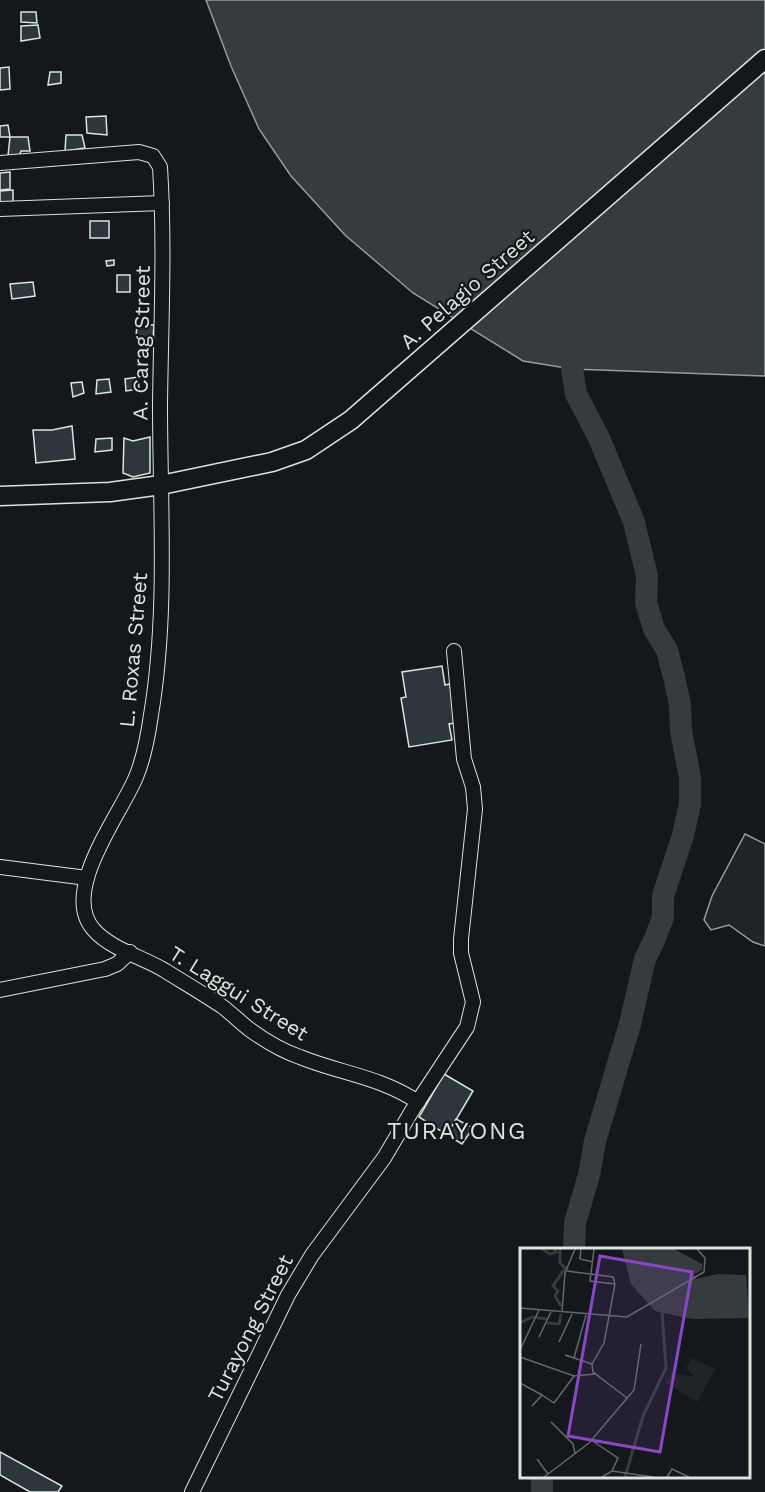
<svg xmlns="http://www.w3.org/2000/svg" width="765" height="1492" viewBox="0 0 765 1492" font-family="'Work Sans',sans-serif">
<style>
.green{fill:#202428;stroke:#939e99;stroke-width:1.5}
.water{fill:#363b3e;stroke:#939e99;stroke-width:1.5}
.lines{fill:none;stroke-linecap:round;stroke-linejoin:round}
.river{stroke:#363b3e;stroke-width:22}
.building{fill:#2c363c;stroke:#d8e6dc;stroke-width:1.5}
.minor-casing{stroke:#d8e6dc;stroke-width:16}
.major-casing{stroke:#d8e6dc;stroke-width:21}
.minor{stroke:#14181c;stroke-width:14}
.major{stroke:#14181c;stroke-width:18}
.labels{text-anchor:middle;dominant-baseline:central;stroke-width:4.5;stroke-linejoin:round;paint-order:stroke}
.street-label{font-size:21px;fill:#d8e6dc;stroke:#14181c}
.quarter-label{font-size:24px;letter-spacing:1.5px;fill:#d8e6dc;stroke:#14181c}
.inset-river{fill:none;stroke:#363b3e;stroke-width:3}
.inset-road{fill:none;stroke:#626a69;stroke-width:1.5}
.view{fill:#8948c3;fill-opacity:0.15;stroke:#8948c3;stroke-width:3}
.inset-edge{fill:none;stroke:#d8e6dc;stroke-width:3}
</style>
<rect width="100%" height="100%" fill="#14181c"/>
<polygon class="green" points="745,834 765,844 765,946 753,942 729,925 711,930 704,920 712,896"/>
<polygon class="water" points="206,0 765,0 765,376 572,369 523,361 413,293 345,235 291,176 259,129 231,66"/>
<g class="lines">
<g class="river">
<polyline points="574,1249 575,1223 589,1175 595,1141 630,1024 645,959 654,941 663,917 663,896 683,835 690,804 690,778 681,731 680,705 674,677 667,650 654,629 646,602 647,576 634,522 599,438 576,394 572,369 585,342"/>
<polyline points="542,1476 542,1492"/>
</g>
</g>
<g class="building">
<polygon points="21,12 36,12 37,23 21,22"/>
<polygon points="38,25 40,38 21,41 21,26"/>
<polygon points="9,67 10,89 0,90 0,68"/>
<polygon points="50,72 61,72 61,83 48,85"/>
<polygon points="106,116 107,135 87,133 86,117"/>
<polygon points="8,125 10,137 0,137 0,126"/>
<polygon points="66,135 82,135 85,148 65,151"/>
<polygon points="10,137 28,137 30,151 21,151 19,157 8,156"/>
<polygon points="10,172 10,189 0,190 0,173"/>
<polygon points="13,190 13,206 0,207 0,191"/>
<rect x="90" y="221" width="19" height="17"/>
<polygon points="114,260 114,265 107,266 106,261"/>
<rect x="117" y="275" width="13" height="17"/>
<polygon points="33,282 35,296 12,299 10,284"/>
<polygon points="137,324 154,325 153,338 136,338"/>
<polygon points="138,377 139,389 126,391 125,379"/>
<polygon points="109,379 111,392 96,394 97,380"/>
<polygon points="82,382 84,393 73,397 71,383"/>
<polygon points="72,426 75,459 36,463 33,430 52,430"/>
<polygon points="150,437 150,473 133,477 123,473 124,438 133,441"/>
<polygon points="112,438 112,450 95,452 96,439"/>
<polygon points="442,666 445,685 450,684 457,723 449,724 452,740 409,747 401,698 406,697 402,672"/>
<polygon points="444,1074 473,1091 447,1135 419,1117"/>
<polygon points="456,1119 473,1128 462,1144 447,1135"/>
<polygon points="0,1452 62,1486 58,1492 30,1492 0,1475"/>
</g>
<g class="lines">
<defs>
<g id="minor">
<path d="M0,163L139,152L153,156L160,167C165,246 161,324 160,404C160,507 168,613 151,715C148,736 144,758 136,777C121,814 59,892 94,930C111,949 142,957 164,970C183,982 204,994 223,1007C232,1014 240,1022 249,1029C264,1040 282,1051 300,1057C342,1074 378,1076 418,1102"/>
<polyline points="0,209 162,203"/>
<polyline points="0,867 87,878"/>
<polyline points="0,990 105,969 117,964 130,952"/>
<polyline points="192,1492 288,1295 312,1255 384,1158 413,1109 467,1027 473,1002 461,953 461,939 475,809 473,787 464,759 454,651"/>
</g>
<polyline id="major" points="0,496 110,492 161,485 272,462 306,450 351,420 765,59"/>
</defs>
<use href="#minor" class="minor-casing"/>
<use href="#major" class="major-casing"/>
<use href="#minor" class="minor"/>
<use href="#major" class="major"/>
</g>
<g class="labels">
<g class="street-label">
<text transform="translate(467 289) rotate(-41)">A. Pelagio Street</text>
<text transform="translate(141 343) rotate(-89)">A. Carag Street</text>
<text transform="translate(133 650) rotate(-85)">L. Roxas Street</text>
<text transform="translate(239 993) rotate(32)">T. Laggui Street</text>
<text transform="translate(250 1328) rotate(-63)">Turayong Street</text>
</g>
<g class="quarter-label">
<text x="457" y="1131">TURAYONG</text>
</g>
</g>
<g transform="translate(520 1248)">
<rect width="230" height="230" fill="#14181c"/>
<path d="M172,110L195,121L177,154L145,134L152,124L175,129L166,120Z" fill="#202428"/>
<path d="M102,1H154L182,16V22L174,26L176,31L198,26L226,27L229,70L172,71L135,63L111,36Z" fill="#363b3e"/>
<path class="inset-river" d="M22,1L30,6L36,4L34,1M40,1V15L45,20L33,38L38,43L35,48L41,58M0,75L12,69L27,71M27,75L39,76L41,66M105,229L123,168L146,120L142,63"/>
<path class="inset-road" d="M61,1L60,11L73,14M74,1L70,33L95,36M47,23L93,29L95,36M0,60L107,69L184,24L185,10L177,1M42,63L45,25L55,1M19,89L31,64M39,94L52,66M0,102L19,62M45,107L72,116M0,109L54,128L75,126M54,110L66,67M72,116L84,95L95,36M72,116L73,124L107,150M0,135L22,147M12,158L22,147L34,155L54,128M31,174L53,196L55,205M71,192L98,210L92,223M17,211L28,226M24,229L69,195L114,142L121,96M82,229L92,223L133,229M147,229L152,221L169,229"/>
<path class="view" d="M80,8L172,24L140,204L48,188Z"/>
<rect width="230" height="230" class="inset-edge"/>
</g>
</svg>
